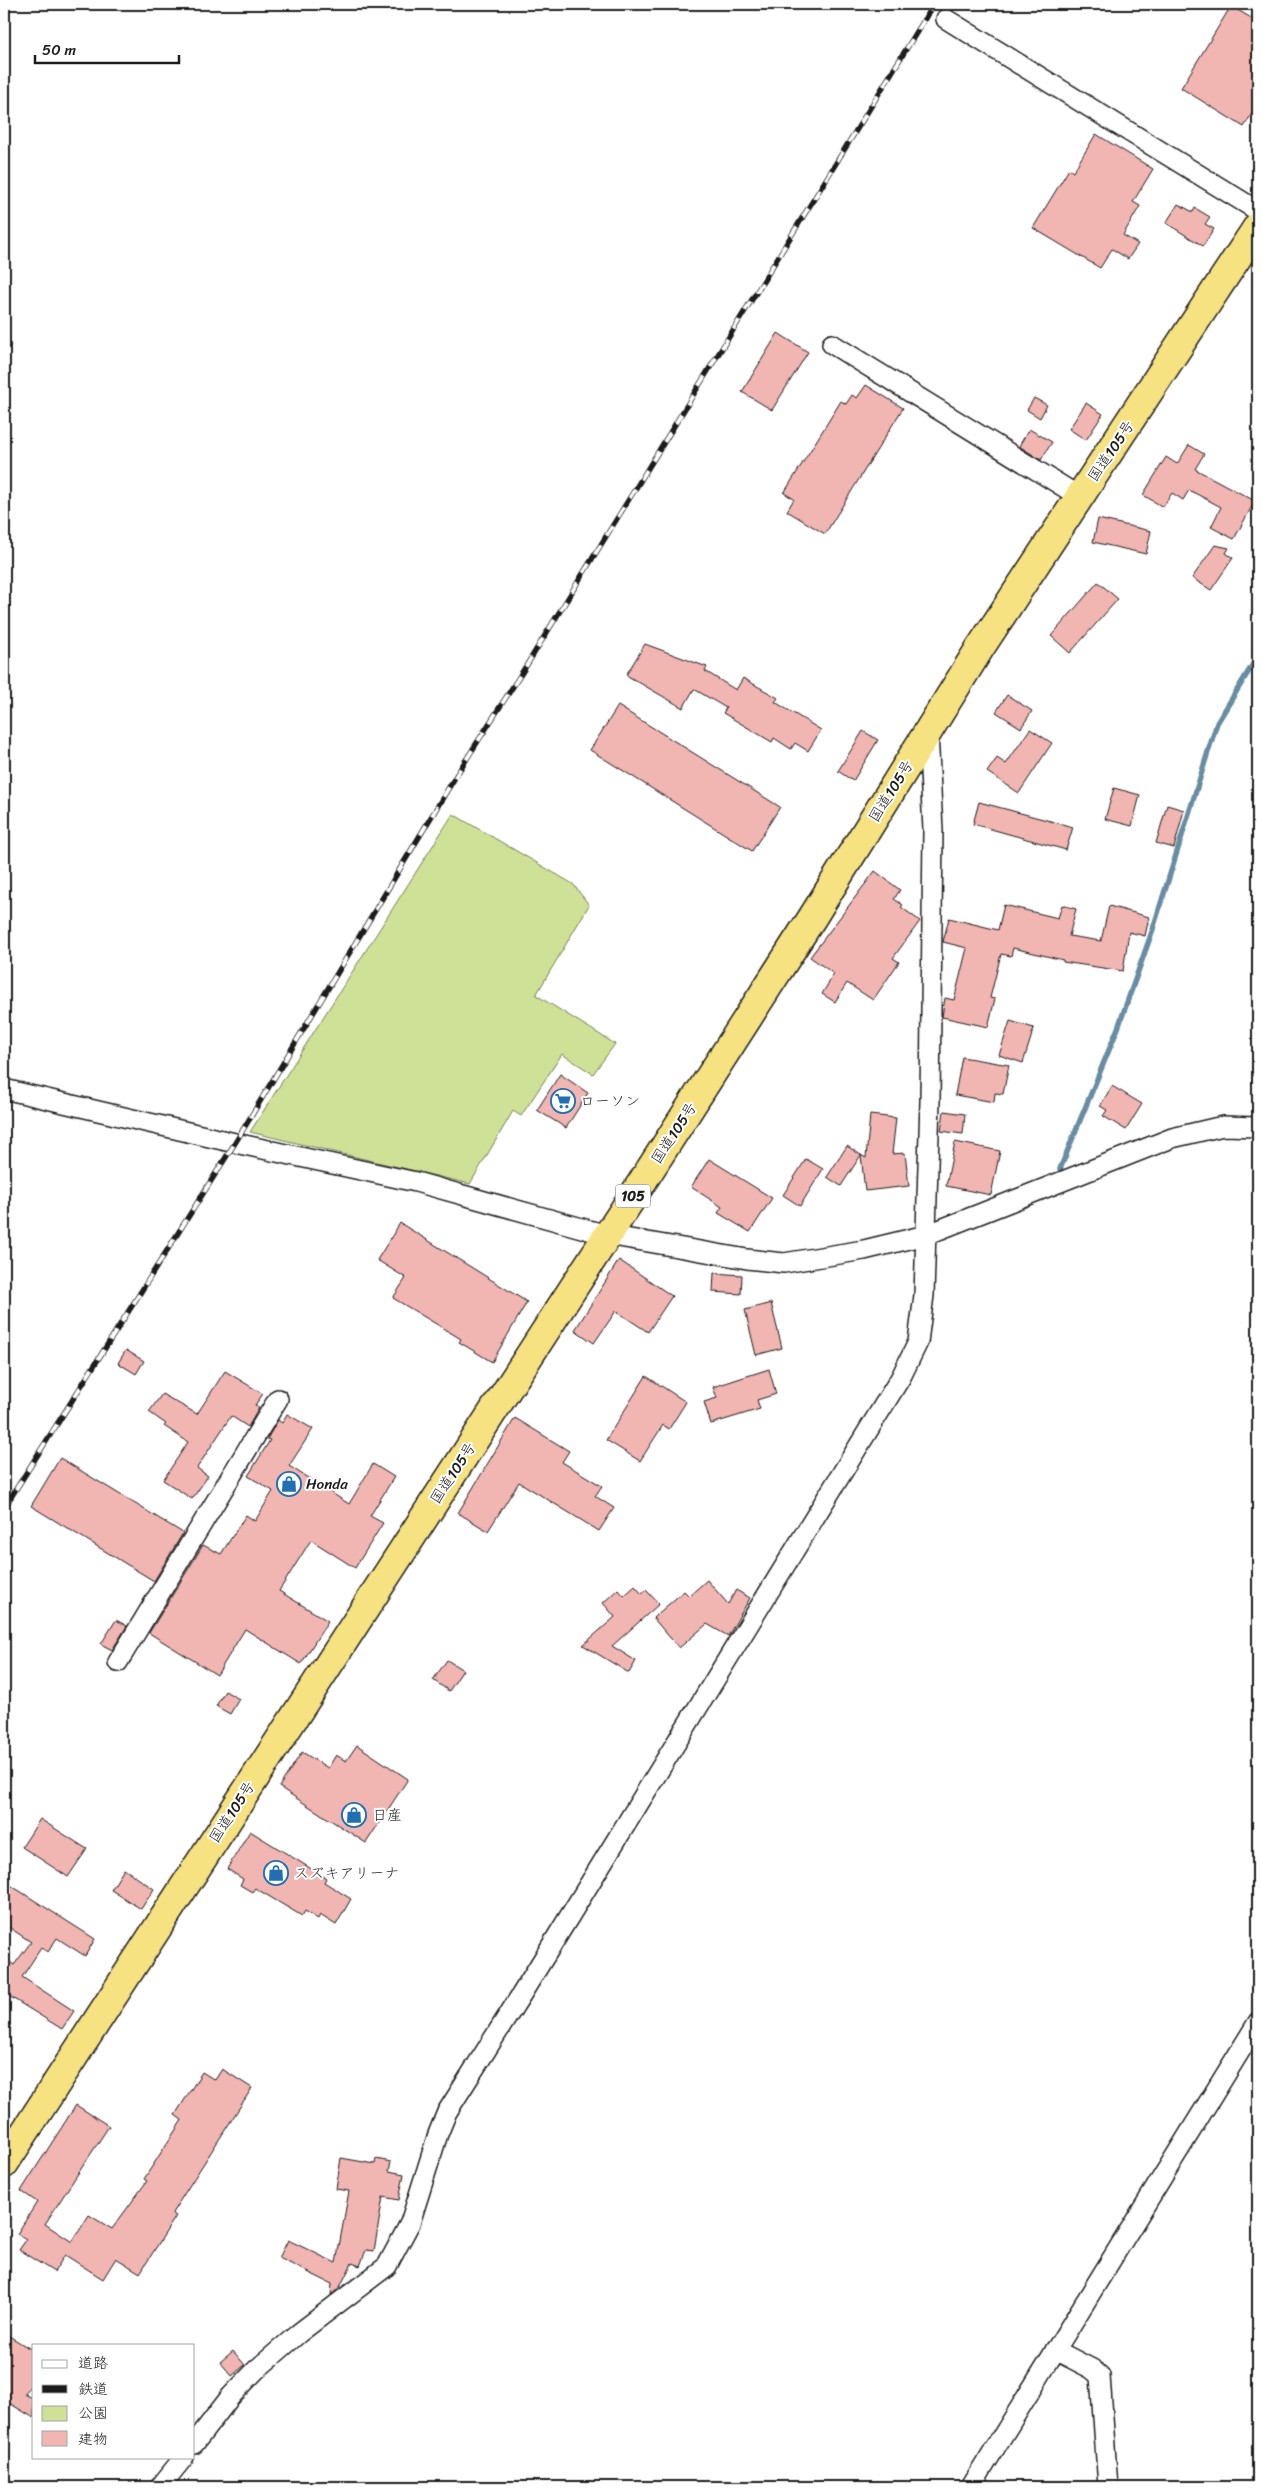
<svg xmlns="http://www.w3.org/2000/svg" width="1262" height="2491" viewBox="0 0 1262 2491" font-family="Sriracha,'Klee One',sans-serif">
<style>
.green{fill:#cfe196;stroke:#767e59}
.lines{fill:none;stroke-linecap:round;stroke-linejoin:round}
.stream{stroke:#678ca2;stroke-width:5.5}
.building{fill:#f1b5b2;stroke:#1c1c1c}
.street-casing{stroke:#1c1c1c;stroke-width:22}
.highway-casing{stroke:#1c1c1c;stroke-width:31}
.street{stroke:#fff;stroke-width:19}
.highway{stroke:#f6e281;stroke-width:28}
.rail-casing{stroke:#1c1c1c;stroke-width:5.5}
.rail{stroke:#fff;stroke-width:4;stroke-dasharray:11;stroke-linecap:butt}
.labels{text-anchor:middle;dominant-baseline:central;stroke-width:4;stroke-linejoin:round;paint-order:stroke}
.shield{fill:#fff;stroke:#606060;stroke-width:1}
.shield-label{font-size:14px;font-weight:bold;fill:#1c1c1c}
.street-label{font-size:15px;fill:#1c1c1c;stroke:#fff}
.poi-label{font-size:15px;fill:#1c1c1c;stroke:#fff;text-anchor:start}
</style>
<rect width="100%" height="100%" fill="#fff"/>
<filter id="ink" filterUnits="userSpaceOnUse"><feTurbulence type="fractalNoise" baseFrequency=".02" numOctaves="2"/><feDisplacementMap in="SourceGraphic" scale="10" xChannelSelector="R" yChannelSelector="G"/><feConvolveMatrix kernelMatrix="1 2 1 2 8 2 1 2 1" color-interpolation-filters="sRGB"/></filter>
<g filter="url(#ink)">
<polygon class="green" points="453,814 573,884 589,905 536,995 615,1044 593,1074 562,1054 521,1116 513,1111 470,1184 250,1132"/>
<g class="lines">
<polyline class="stream" points="1060,1169 1118,1028 1153,929 1217,723 1258,656"/>
</g>
<g class="building">
<polygon points="1231,6 1258,22 1258,103 1244,127 1181,88"/>
<polygon points="1096,134 1153,169 1133,202 1140,206 1123,235 1138,244 1128,259 1112,249 1100,268 1033,228 1069,169 1073,172"/>
<polygon points="1178,204 1193,212 1195,208 1210,217 1205,224 1214,229 1203,246 1166,223"/>
<polygon points="778,333 808,352 772,410 742,392"/>
<polygon points="866,385 903,408 825,534 787,511 794,499 784,493 841,401 846,404 852,395 857,398"/>
<polygon points="1034,398 1047,405 1040,418 1027,410"/>
<polygon points="1086,403 1103,414 1086,440 1069,429"/>
<polygon points="1029,429 1052,442 1041,460 1019,446"/>
<polygon points="1189,445 1204,454 1195,469 1255,501 1234,539 1211,527 1221,507 1189,490 1183,500 1172,493 1163,507 1143,495 1166,457 1177,464"/>
<polygon points="1098,519 1151,531 1146,554 1093,542"/>
<polygon points="1215,545 1229,548 1226,553 1233,558 1211,590 1192,578"/>
<polygon points="1098,582 1118,599 1070,653 1051,636"/>
<polygon points="645,644 707,667 705,671 736,690 743,678 778,698 775,702 821,730 808,751 795,743 791,749 774,738 772,742 723,713 726,708 694,689 683,708 626,675"/>
<polygon points="1007,695 1032,711 1021,728 996,712"/>
<polygon points="618,706 780,807 752,851 590,750"/>
<polygon points="1030,729 1052,743 1019,793 987,772 997,758 1006,764"/>
<polygon points="863,731 878,740 853,781 838,771"/>
<polygon points="1114,788 1140,795 1132,826 1105,819"/>
<polygon points="979,802 1073,827 1066,850 973,824"/>
<polygon points="1167,805 1184,810 1174,848 1156,843"/>
<polygon points="875,871 900,890 894,899 903,905 901,907 920,921 893,958 899,962 873,1000 847,983 835,1002 822,994 834,974 810,957"/>
<polygon points="1004,905 1058,918 1062,905 1076,909 1069,936 1101,941 1109,906 1149,917 1145,936 1129,932 1123,971 1063,962 1063,960 1013,948 1011,956 1001,954 990,998 995,999 988,1027 942,1017 945,998 954,1000 967,948 943,942 949,918 998,930"/>
<polygon points="1010,1021 1034,1028 1023,1063 999,1055"/>
<polygon points="962,1057 1009,1065 1003,1094 995,1093 994,1102 955,1095"/>
<polygon points="560,1074 588,1093 566,1128 537,1110"/>
<polygon points="1112,1086 1142,1104 1126,1130 1103,1116 1107,1110 1100,1106"/>
<polygon points="944,1111 965,1114 963,1134 941,1131"/>
<polygon points="870,1115 896,1118 892,1154 905,1153 909,1186 865,1191 861,1155 866,1158"/>
<polygon points="955,1142 1000,1151 991,1195 946,1186"/>
<polygon points="847,1146 861,1155 841,1186 827,1177"/>
<polygon points="709,1159 772,1198 750,1232 718,1213 722,1207 691,1187"/>
<polygon points="806,1159 823,1169 800,1206 783,1195"/>
<polygon points="400,1223 527,1302 492,1362 459,1342 461,1339 393,1298 406,1278 377,1260"/>
<polygon points="619,1260 672,1296 648,1332 616,1311 594,1343 575,1330"/>
<polygon points="714,1273 742,1275 741,1294 713,1292"/>
<polygon points="771,1303 782,1348 756,1355 745,1310"/>
<polygon points="126,1350 144,1361 136,1374 118,1363"/>
<polygon points="769,1369 776,1394 757,1400 760,1409 711,1424 704,1402 717,1398 713,1387"/>
<polygon points="225,1371 263,1394 255,1405 259,1408 248,1427 231,1416 197,1468 208,1476 192,1499 163,1480 188,1442 164,1426 166,1424 149,1412 162,1394 197,1414"/>
<polygon points="646,1376 686,1402 669,1429 663,1425 640,1461 606,1440"/>
<polygon points="287,1414 313,1429 289,1466 349,1504 373,1464 394,1477 370,1516 383,1523 355,1568 311,1540 279,1591 328,1621 301,1664 245,1629 217,1675 149,1633 203,1545 221,1554 246,1515 255,1521 273,1491 248,1476 270,1440 267,1439 278,1420 282,1423"/>
<polygon points="515,1418 569,1451 562,1462 602,1486 595,1496 614,1508 599,1531 519,1482 488,1531 458,1513"/>
<polygon points="60,1458 183,1533 154,1581 31,1506"/>
<polygon points="707,1580 728,1604 736,1590 750,1598 728,1636 707,1624 679,1648 653,1618 684,1591 689,1596"/>
<polygon points="635,1586 642,1594 646,1590 659,1604 612,1646 636,1661 629,1673 583,1645 615,1617 603,1603 618,1589 624,1596"/>
<polygon points="116,1620 127,1626 112,1650 101,1644"/>
<polygon points="447,1660 463,1670 449,1691 433,1680"/>
<polygon points="225,1691 239,1699 230,1714 216,1706"/>
<polygon points="357,1745 408,1779 366,1843 279,1787 302,1752 328,1768 336,1755 346,1761"/>
<polygon points="40,1819 87,1849 68,1877 22,1847"/>
<polygon points="250,1831 326,1878 324,1882 351,1899 336,1925 320,1915 318,1919 305,1911 302,1916 255,1888 252,1892 240,1885 243,1879 227,1869"/>
<polygon points="124,1869 154,1889 141,1909 111,1890"/>
<polygon points="4,1881 95,1939 85,1956 57,1938 48,1952 41,1948 22,1977 74,2011 62,2029 4,1993 4,1958 14,1965 31,1942 4,1924"/>
<polygon points="222,2069 252,2088 172,2213 176,2216 140,2273 116,2258 103,2279 65,2255 54,2272 19,2250 26,2240 17,2234 37,2202 21,2191 76,2105 109,2126 45,2224 72,2242 89,2215 112,2229 147,2181 144,2179 182,2120 175,2115 202,2072 215,2080"/>
<polygon points="341,2158 375,2164 376,2159 391,2162 389,2171 404,2174 399,2200 383,2197 374,2251 366,2250 360,2266 352,2263 340,2287 331,2295 332,2284 279,2258 288,2240 336,2263 349,2191 336,2189"/>
<polygon points="4,2333 34,2351 34,2379 25,2394 34,2399 34,2418 4,2400"/>
<polygon points="233,2351 245,2365 232,2376 220,2362"/>
</g>
<g class="lines">
<defs>
<g id="street">
<polyline points="946,19 1258,211"/>
<polyline points="832,344 1080,497"/>
<polyline points="4,1089 235,1143 416,1182 607,1235 747,1259 784,1263 864,1250 926,1235 1172,1138 1223,1126 1258,1127"/>
<polyline points="118,1662 278,1399"/>
<polyline points="1055,2350 1092,2369 1100,2376 1108,2487"/>
<polyline points="194,2444 231,2396 256,2370 299,2333 387,2266 410,2223 438,2134 447,2112 521,1995 901,1377 918,1342 924,1295 930,1101 933,830 928,732"/>
<polyline points="160,2487 184,2457"/>
<polyline points="971,2487 1258,2022"/>
</g>
<polyline id="highway" points="4,2164 635,1193 812,918 980,648 1258,226"/>
</defs>
<use href="#street" class="street-casing"/>
<use href="#highway" class="highway-casing"/>
<use href="#street" class="street"/>
<use href="#highway" class="highway"/>
<defs>
<polyline id="rail" points="4,1508 235,1143 457,774 528,663 934,4"/>
</defs>
<use href="#rail" class="rail-casing"/>
<use href="#rail" class="rail"/>
</g>
</g>
<defs>
<symbol id="supermarket-ring" viewBox="-11 -11 22 22"><circle r="9.5" fill="#fff" stroke="#1f6fb2" stroke-width="1.5"/><path d="M-6-5.5h2.5l.6 2H6L4.5 2H-2.5L-4.4-4H-6ZM-1.5 3.2a1.3 1.3 0 1 0 .1 0ZM3 3.2a1.3 1.3 0 1 0 .1 0Z" fill="#1f6fb2"/></symbol>
<symbol id="shop-ring" viewBox="-11 -11 22 22"><circle r="9.5" fill="#fff" stroke="#1f6fb2" stroke-width="1.5"/><path d="M-5-2.5h2.3a2.7 3.5 0 0 1 5.4 0H5L5.5 6h-11ZM-1.5-2.5h3a1.5 2.3 0 0 0-3 0Z" fill="#1f6fb2"/></symbol>
</defs>
<g fill-rule="evenodd">
<use href="#supermarket-ring" x="549" y="1087" width="28" height="28"/>
<use href="#shop-ring" x="275" y="1470" width="28" height="28"/>
<use href="#shop-ring" x="340" y="1801" width="28" height="28"/>
<use href="#shop-ring" x="262" y="1859" width="28" height="28"/>
</g>
<g class="labels">
<rect class="shield" x="615.5" y="1184.5" width="35" height="23" rx="4"/>
<g class="shield-label">
<text x="633" y="1196">105</text>
</g>
<g class="street-label">
<text transform="translate(1111 451) rotate(-56)">国道105号</text>
<text transform="translate(891 791) rotate(-58)">国道105号</text>
<text transform="translate(674 1133) rotate(-57)">国道105号</text>
<text transform="translate(453 1473) rotate(-57)">国道105号</text>
<text transform="translate(232 1812) rotate(-57)">国道105号</text>
</g>
<g class="poi-label">
<text x="580" y="1101">ローソン</text>
<text x="306" y="1484">Honda</text>
<text x="372" y="1815">日産</text>
<text x="294" y="1873">スズキアリーナ</text>
</g>
</g>
<rect width="1262" height="2491" fill="none" stroke="#fff" stroke-width="20"/>
<rect x="10" y="10" width="1242" height="2471" fill="none" stroke="#1c1c1c" stroke-width="2" filter="url(#ink)"/>
<rect x="32" y="2344" width="162" height="115" fill="#ffffff" stroke="#a4a4a4"/>
<rect x="42" y="2360" width="25" height="8" fill="#ffffff" stroke="#a4a4a4"/>
<text x="78" y="2368" font-size="15" fill="#1c1c1c">道路</text>
<rect x="42" y="2385" width="25" height="8" fill="#1c1c1c" stroke="#a4a4a4"/>
<text x="78" y="2394" font-size="15" fill="#1c1c1c">鉄道</text>
<rect x="42" y="2406" width="25" height="15" fill="#cfe196" stroke="#a4a4a4"/>
<text x="78" y="2418" font-size="15" fill="#1c1c1c">公園</text>
<rect x="42" y="2431" width="25" height="15" fill="#f1b5b2" stroke="#a4a4a4"/>
<text x="78" y="2444" font-size="15" fill="#1c1c1c">建物</text>
<path d="M35 55v8h144v-8" fill="none" stroke="#1c1c1c" stroke-width="2.5"/>
<text x="42" y="55" font-size="15" fill="#1c1c1c" stroke="#ffffff" stroke-width="4" paint-order="stroke">50 m</text>
</svg>
